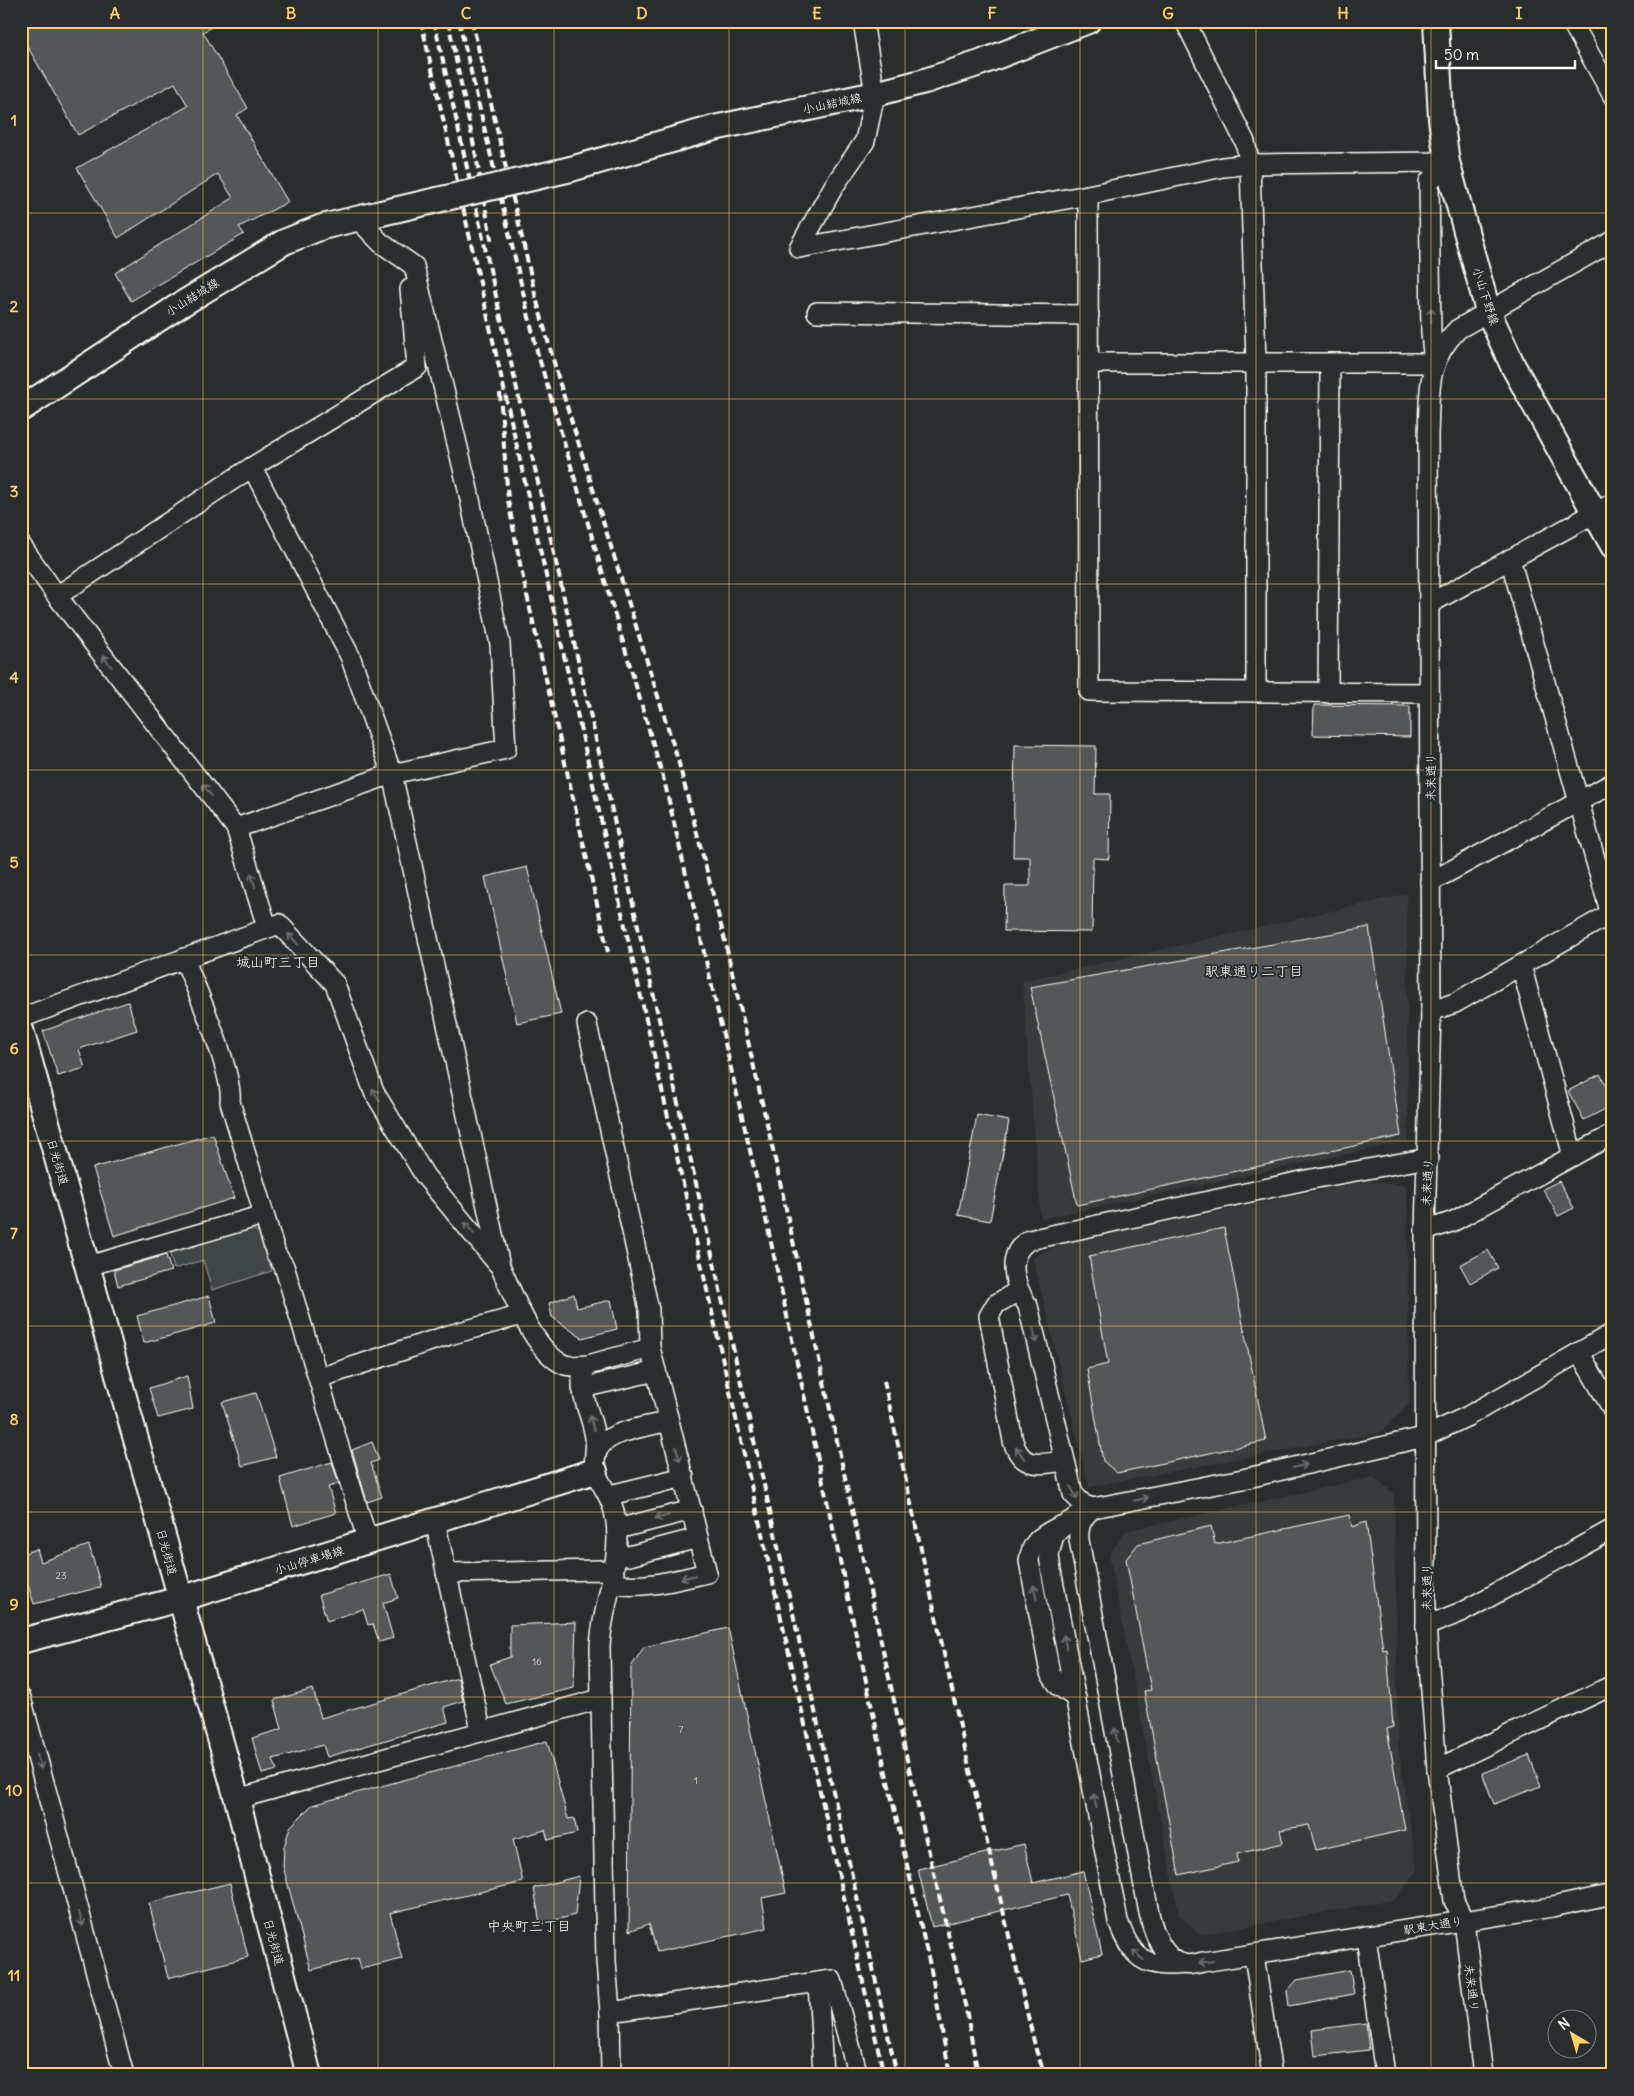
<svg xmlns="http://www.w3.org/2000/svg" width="1634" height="2096" viewBox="0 0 1634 2096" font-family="Delius,'Klee One',sans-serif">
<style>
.built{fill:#373a3b}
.green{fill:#414445;stroke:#a0a2a2}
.building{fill:#555758;stroke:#fff}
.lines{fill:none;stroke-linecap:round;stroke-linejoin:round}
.minor-casing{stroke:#fff;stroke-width:22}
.major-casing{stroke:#fff;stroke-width:28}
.minor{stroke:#2a2d2e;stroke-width:19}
.major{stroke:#2a2d2e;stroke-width:24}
.rail{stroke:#fff;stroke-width:4;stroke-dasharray:8 4;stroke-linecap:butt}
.major-bridge-casing{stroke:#fff;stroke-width:28;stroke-linecap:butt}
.major-bridge{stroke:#2a2d2e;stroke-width:24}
.oneway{stroke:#6a6c6d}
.grid{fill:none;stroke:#ffd166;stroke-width:1;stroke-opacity:0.55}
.labels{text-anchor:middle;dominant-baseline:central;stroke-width:4;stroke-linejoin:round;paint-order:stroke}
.number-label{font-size:10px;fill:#d4d5d5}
.street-label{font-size:12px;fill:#fff;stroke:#2a2d2e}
.neighbourhood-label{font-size:14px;fill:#fff;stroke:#2a2d2e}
.neatline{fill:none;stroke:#ffd166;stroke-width:2}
.grid-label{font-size:16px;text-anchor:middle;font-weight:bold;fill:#ffd166}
</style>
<rect width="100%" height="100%" fill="#2a2d2e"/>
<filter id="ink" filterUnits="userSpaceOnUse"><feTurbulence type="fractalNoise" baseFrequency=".02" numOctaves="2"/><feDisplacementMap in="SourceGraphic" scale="10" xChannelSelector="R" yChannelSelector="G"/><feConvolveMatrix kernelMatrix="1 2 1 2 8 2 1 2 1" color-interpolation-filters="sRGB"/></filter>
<g filter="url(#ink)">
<g class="built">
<polygon points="1407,894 1408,1141 1041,1219 1022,981"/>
<polygon points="1367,1181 1407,1186 1409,1404 1381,1432 1089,1487 1033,1258 1056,1245"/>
<polygon points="1373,1477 1394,1493 1398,1745 1417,1870 1396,1899 1200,1935 1179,1915 1109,1555 1125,1531"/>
</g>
<polygon class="green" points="248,1226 261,1234 272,1271 212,1290 203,1260 174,1269 169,1251"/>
<g class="building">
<polygon points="21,21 222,21 203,32 248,108 237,115 288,202 239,227 244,234 131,301 115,273 233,198 218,174 118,238 77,168 188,106 175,83 78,135 21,35"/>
<polygon points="1314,705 1410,706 1410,737 1313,735"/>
<polygon points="1015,745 1096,746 1095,794 1110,794 1109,859 1093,858 1092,932 1004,931 1005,886 1030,886 1030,857 1013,857"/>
<polygon points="527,867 561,1014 517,1023 485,877"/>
<polygon points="1369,927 1401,1136 1077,1205 1030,987"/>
<polygon points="128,1002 137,1030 79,1049 85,1068 58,1076 43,1031"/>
<polygon points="1600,1074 1613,1098 1613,1105 1584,1120 1568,1091"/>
<polygon points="977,1115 1009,1121 990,1221 958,1215"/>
<polygon points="213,1134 234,1198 114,1236 93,1168"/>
<polygon points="1559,1181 1574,1208 1558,1216 1543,1189"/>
<polygon points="1224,1228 1266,1441 1117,1473 1103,1461 1087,1369 1108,1364 1089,1256"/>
<polygon points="1488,1250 1498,1268 1470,1283 1460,1265"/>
<polygon points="166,1255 171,1271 118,1286 114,1270"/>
<polygon points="574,1294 577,1308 611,1300 617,1329 582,1338 552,1317 549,1303"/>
<polygon points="209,1296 216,1323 144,1343 137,1316"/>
<polygon points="187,1376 193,1409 158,1418 149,1388"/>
<polygon points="256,1393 276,1457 242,1466 222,1402"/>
<polygon points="372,1442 379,1460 371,1463 382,1497 367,1502 352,1450"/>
<polygon points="332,1462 339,1484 328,1487 336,1513 293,1526 280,1478"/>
<polygon points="1349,1515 1352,1527 1366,1522 1383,1650 1387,1649 1393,1727 1387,1729 1405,1830 1316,1850 1309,1825 1280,1830 1283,1843 1237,1854 1238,1862 1179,1875 1144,1691 1151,1690 1126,1559 1138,1544 1211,1526 1215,1544"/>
<polygon points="89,1545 101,1587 34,1604 21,1563 21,1554 37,1549 41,1562"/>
<polygon points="391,1574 398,1598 383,1603 393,1638 379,1642 373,1624 368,1625 363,1609 327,1621 319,1595"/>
<polygon points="576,1622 574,1688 506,1704 490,1664 510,1657 510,1625"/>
<polygon points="728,1628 786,1893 762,1898 767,1928 657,1952 649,1924 629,1931 631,1667 644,1647"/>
<polygon points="458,1678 463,1701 444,1707 448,1722 327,1757 323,1745 273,1759 277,1770 262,1774 252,1738 282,1729 274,1700 313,1689 321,1718"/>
<polygon points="547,1741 568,1819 574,1818 577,1833 548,1840 545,1830 513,1839 523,1882 390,1913 402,1959 361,1969 358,1958 311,1970 283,1866 284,1847 290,1827 312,1805"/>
<polygon points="1529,1755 1541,1786 1494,1804 1482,1773"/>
<polygon points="1024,1844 1033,1883 1083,1871 1102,1954 1082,1959 1067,1895 932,1927 918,1869"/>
<polygon points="579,1876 575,1915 540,1924 534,1888"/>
<polygon points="230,1883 248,1957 168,1978 149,1903"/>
<polygon points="1350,1970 1354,1994 1289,2006 1287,1991 1297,1980"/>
<polygon points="1366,2023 1369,2050 1315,2056 1312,2030"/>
</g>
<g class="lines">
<defs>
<g id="minor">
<polyline points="863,21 875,94 865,141 834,186 799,248 1088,195 1223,167 1250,164 1447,162"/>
<polyline points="1185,21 1245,142 1250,164 1256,363 1256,692"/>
<polyline points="1571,21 1613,96"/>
<polyline points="1088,195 1089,691 1429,693"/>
<polyline points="817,312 1089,315"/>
<polyline points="1090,363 1434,363 1431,333 1429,182 1447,162"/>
<path d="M252,467L350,656L392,774L500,1266C513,1294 534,1353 565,1365C571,1367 581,1365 588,1365"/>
<polyline points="21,545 57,596 236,828 267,927"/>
<polyline points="1510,559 1613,922"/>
<polyline points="57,596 252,467 417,367 410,289"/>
<polyline points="1429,604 1613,503"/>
<polyline points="1328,693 1330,363"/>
<polyline points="236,828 392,774 506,749 500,644 467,485 414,266 381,243 357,218"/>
<polyline points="1430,882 1613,783"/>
<path d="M184,958C196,989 234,1073 230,1102L276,1254L284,1266L368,1542"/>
<polyline points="1521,965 1573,1156"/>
<polyline points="1431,1011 1455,1003 1610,914"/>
<polyline points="21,1018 279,924 335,984 374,1092 425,1176 497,1263"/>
<polyline points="587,1024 649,1310 650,1348"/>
<polyline points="1425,1231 1454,1221 1613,1134"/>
<polyline points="88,1266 263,1215"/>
<path d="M1018,1291L996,1304L989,1316L1013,1441C1022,1470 1039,1464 1064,1461"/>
<polyline points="1579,1352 1613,1410"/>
<polyline points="319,1378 449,1335 522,1315"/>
<polyline points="582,1388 656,1371"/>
<path d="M596,1457C597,1431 649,1427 669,1421L707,1573C676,1580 644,1589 613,1584"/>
<polyline points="610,1495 684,1477"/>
<path d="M1093,1508L1084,1505L1073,1494L1028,1306C1015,1287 1004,1255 1029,1240L1306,1180L1429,1158"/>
<path d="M1091,1510C1081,1519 1078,1527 1079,1540L1149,1913C1153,1931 1162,1958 1183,1964C1188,1966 1198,1963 1203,1962L1552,1907L1613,1894"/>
<polyline points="435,1521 481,1730"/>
<path d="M1060,1526C1043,1535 1031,1540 1029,1561L1050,1673L1059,1686L1076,1698"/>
<polyline points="617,1529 692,1510"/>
<polyline points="617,1555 629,1556 698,1538"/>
<polyline points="446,1573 600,1570 614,1573"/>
<polyline points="1426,1626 1464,1611 1613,1529"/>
<polyline points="21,1698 124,2075"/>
<polyline points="1437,1769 1613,1685"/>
<polyline points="237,1799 600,1699"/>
<polyline points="1366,1936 1385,2075"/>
<polyline points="1254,1955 1272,2075"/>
<path d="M1184,1964C1144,1969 1131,1957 1118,1921L1051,1570L1049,1555L1054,1535L1067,1523L1093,1508L1243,1479L1424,1437L1468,1416L1613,1333"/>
<polyline points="818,1982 823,2075"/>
<polyline points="610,2012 832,1980 858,2075"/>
<path d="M611,2075L610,2012L606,1961L600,1647C602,1601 625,1558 614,1511C610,1495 602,1487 596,1473C592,1463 597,1449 595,1438C593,1419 581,1399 582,1379C582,1373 585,1370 588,1365L650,1348L669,1421"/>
<path d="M1483,2075L1464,1921L1454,1901L1437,1769L1426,1626L1425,1231L1431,1011L1428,436C1430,392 1425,362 1458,329L1613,241"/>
</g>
<g id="major">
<polyline points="1436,21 1441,119 1447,162 1488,311 1513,366 1613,546"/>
<polyline points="571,169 714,128 875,94 925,81 980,63 1088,21"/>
<polyline points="21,409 177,307 284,242 322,227 377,214"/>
<polyline points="21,1030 237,1799 309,2075"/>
<polyline points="21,1641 180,1599 595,1471"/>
</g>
</defs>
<use href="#minor" class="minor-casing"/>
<use href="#major" class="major-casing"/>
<use href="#minor" class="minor"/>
<use href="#major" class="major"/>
<g class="rail">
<polyline points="421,21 884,2075"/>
<polyline points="434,21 897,2075"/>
<polyline points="448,21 476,156 492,244"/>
<polyline points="459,21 537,351 665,784 767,1224 886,1773 931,1970 950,2075"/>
<polyline points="472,21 536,298 560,384 678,760 724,937 773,1150 908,1764 966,2009 978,2075"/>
<polyline points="500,393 508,500 521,569 608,952"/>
<polyline points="884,1381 967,1758 1036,2050 1045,2075"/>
</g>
<defs>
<polyline id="major-bridge" points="377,214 571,169"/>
</defs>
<use href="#major-bridge" class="major-bridge-casing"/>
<use href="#major-bridge" class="major-bridge"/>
</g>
<defs><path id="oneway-shaft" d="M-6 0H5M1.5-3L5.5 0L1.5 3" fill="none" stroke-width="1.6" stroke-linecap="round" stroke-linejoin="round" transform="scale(1.25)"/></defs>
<g class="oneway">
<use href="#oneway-shaft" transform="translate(1431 315) rotate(-91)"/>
<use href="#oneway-shaft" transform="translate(107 661) rotate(-128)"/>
<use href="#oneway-shaft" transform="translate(207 790) rotate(-128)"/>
<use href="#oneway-shaft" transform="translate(253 880) rotate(-107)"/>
<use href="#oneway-shaft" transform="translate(293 939) rotate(-133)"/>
<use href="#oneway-shaft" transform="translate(376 1095) rotate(-119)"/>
<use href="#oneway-shaft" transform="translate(469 1228) rotate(-130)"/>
<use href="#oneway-shaft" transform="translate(1035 1336) rotate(77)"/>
<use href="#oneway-shaft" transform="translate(592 1423) rotate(-105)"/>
<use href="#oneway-shaft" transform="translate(1020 1453) rotate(-126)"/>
<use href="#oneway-shaft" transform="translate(678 1454) rotate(75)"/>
<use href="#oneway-shaft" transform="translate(1300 1466) rotate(-13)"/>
<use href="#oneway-shaft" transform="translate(1074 1493) rotate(64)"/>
<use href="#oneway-shaft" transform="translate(1141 1499) rotate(-11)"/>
<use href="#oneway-shaft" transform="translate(662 1517) rotate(166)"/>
<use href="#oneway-shaft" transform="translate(688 1577) rotate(167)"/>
<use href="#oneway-shaft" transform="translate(1035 1592) rotate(-101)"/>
<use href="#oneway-shaft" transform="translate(1065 1642) rotate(-101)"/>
<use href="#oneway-shaft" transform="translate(1116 1735) rotate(-101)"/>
<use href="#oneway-shaft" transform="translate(39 1762) rotate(75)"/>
<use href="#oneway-shaft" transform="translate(1095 1801) rotate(-101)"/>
<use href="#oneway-shaft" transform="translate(81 1919) rotate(75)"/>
<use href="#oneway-shaft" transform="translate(1138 1955) rotate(-138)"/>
<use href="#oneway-shaft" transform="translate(1206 1962) rotate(173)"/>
</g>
</g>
<path class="grid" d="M203,21V2075M378,21V2075M554,21V2075M729,21V2075M905,21V2075M1080,21V2075M1256,21V2075M1431,21V2075M21,213H1613M21,399H1613M21,584H1613M21,770H1613M21,955H1613M21,1141H1613M21,1326H1613M21,1512H1613M21,1697H1613M21,1883H1613"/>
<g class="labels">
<g class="number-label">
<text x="61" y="1575">23</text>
<text x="537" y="1661">16</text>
<text x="681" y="1729">7</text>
<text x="696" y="1780">1</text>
</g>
<g class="street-label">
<text transform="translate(832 103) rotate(-12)">小山結城線</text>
<text transform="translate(1486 296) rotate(72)">小山下野線</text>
<text transform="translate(192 297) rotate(-32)">小山結城線</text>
<text transform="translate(1430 777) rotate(-90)">未来通り</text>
<text transform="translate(58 1162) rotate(74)">日光街道</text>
<text transform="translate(1427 1182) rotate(-87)">未来通り</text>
<text transform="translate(167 1552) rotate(75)">日光街道</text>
<text transform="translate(309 1560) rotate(-17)">小山停車場線</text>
<text transform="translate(1426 1587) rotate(-90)">未来通り</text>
<text transform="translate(1433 1925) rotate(-9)">駅東大通り</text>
<text transform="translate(274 1942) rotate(75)">日光街道</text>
<text transform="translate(1472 1988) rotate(83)">未来通り</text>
</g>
<g class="neighbourhood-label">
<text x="278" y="962">城山町三丁目</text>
<text x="1254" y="971">駅東通り二丁目</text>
<text x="529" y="1926">中央町三丁目</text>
</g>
</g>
<rect width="1634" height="2096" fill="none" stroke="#2a2d2e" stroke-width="55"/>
<g transform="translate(1572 2034) rotate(322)"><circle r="24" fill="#2a2d2e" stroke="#7f8182"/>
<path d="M0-4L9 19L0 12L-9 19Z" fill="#ffd166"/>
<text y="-8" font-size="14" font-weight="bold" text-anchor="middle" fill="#ffffff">N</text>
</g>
<path d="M1436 60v8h139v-8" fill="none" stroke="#ffffff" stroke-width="2.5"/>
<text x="1444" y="60" font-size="15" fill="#ffffff" stroke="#2a2d2e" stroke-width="4" paint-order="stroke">50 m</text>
<rect x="28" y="28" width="1578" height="2040" class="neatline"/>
<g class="grid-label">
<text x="115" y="19">A</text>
<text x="291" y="19">B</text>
<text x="466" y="19">C</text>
<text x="642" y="19">D</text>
<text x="817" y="19">E</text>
<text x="992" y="19">F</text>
<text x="1168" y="19">G</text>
<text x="1343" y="19">H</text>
<text x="1519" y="19">I</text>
<text x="14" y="126">1</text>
<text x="14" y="312">2</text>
<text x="14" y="497">3</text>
<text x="14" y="683">4</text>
<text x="14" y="868">5</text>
<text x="14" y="1054">6</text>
<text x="14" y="1239">7</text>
<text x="14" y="1425">8</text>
<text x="14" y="1610">9</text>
<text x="14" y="1796">10</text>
<text x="14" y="1981">11</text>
</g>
</svg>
